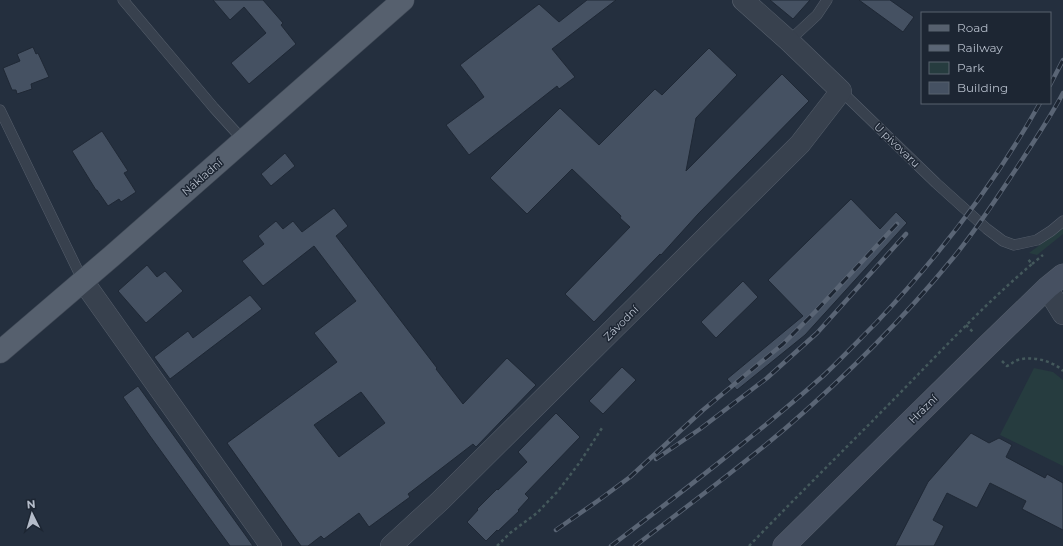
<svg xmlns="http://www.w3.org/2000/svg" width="1063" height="546" viewBox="0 0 1063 546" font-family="Montserrat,sans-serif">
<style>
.green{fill:#263c3f}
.building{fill:#455162;stroke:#1f2835;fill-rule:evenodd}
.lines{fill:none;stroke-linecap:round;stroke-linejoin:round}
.lane-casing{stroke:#565f6c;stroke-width:11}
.street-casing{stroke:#565f6c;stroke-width:22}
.secondary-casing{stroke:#565f6c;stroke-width:23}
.primary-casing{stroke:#414a57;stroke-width:23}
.path{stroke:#44595c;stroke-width:2.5;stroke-dasharray:3 3;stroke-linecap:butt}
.lane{stroke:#38414e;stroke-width:10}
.street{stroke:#38414e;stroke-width:21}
.secondary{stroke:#465061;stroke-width:22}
.primary{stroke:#56606e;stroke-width:22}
.rail-casing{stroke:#5a6575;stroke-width:4.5}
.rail{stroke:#1d2633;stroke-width:3;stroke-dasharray:9;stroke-linecap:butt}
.labels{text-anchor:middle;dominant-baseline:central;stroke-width:3;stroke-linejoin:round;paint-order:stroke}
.street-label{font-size:11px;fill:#b4bcc9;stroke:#1d2633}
</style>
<rect width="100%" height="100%" fill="#242f3e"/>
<g class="green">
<polygon points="1063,228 1063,234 1037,255 1029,253"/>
<polygon points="1034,368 1053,372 1063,380 1063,466 1000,435"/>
</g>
<g class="building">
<polygon points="213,0 263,0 283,23 281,25 296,44 249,84 231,63 266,33 244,7 230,20"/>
<polygon points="587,0 616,0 552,49 575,77 559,89 557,86 469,155 446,125 484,97 475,84 460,65 539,4 559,22"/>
<polygon points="770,0 810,0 793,19"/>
<polygon points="859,0 890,0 914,17 903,32"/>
<polygon points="33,47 36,54 38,53 49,77 31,84 32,89 17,94 16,90 12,90 3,68 20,61 17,54"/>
<polygon points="709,48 737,75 696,118 686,171 782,74 809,101 698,214 661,255 660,254 594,322 565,294 630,227 620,218 621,216 572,169 527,214 490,178 560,108 599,145 655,89 662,95"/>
<polygon points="102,131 128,171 124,173 136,192 121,202 119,199 108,206 97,190 96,190 72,151"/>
<polygon points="285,153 295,166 271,186 261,174"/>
<polygon points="851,199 880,229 896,212 907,223 805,335 737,390 727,379 803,316 768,280"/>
<path d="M334,208L348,226L336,236L437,368L436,369L463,404L507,358L536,385L476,447L473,444L408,494L410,497L369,527L359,513L324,539L321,536L308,546H301L227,443L337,362L314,333L356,301L314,246L263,286L242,261L264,244L258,236L276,221L283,229L293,221L302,232ZM361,392L385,423L339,457L314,425Z"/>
<polygon points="147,265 157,277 165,271 183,291 146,323 118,291"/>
<polygon points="743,281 758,297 716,338 701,322"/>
<polygon points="250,295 262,309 170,379 154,357 188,331 193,338"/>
<polygon points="622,367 636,380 603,414 589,401"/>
<polygon points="138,386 246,536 253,546 230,546 150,436 123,397"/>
<polygon points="556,413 580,437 525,494 529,498 518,510 519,511 498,531 497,530 486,541 467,522 478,510 477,509 497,489 498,490 527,462 518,452"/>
<polygon points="971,433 989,443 999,438 1012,445 1006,457 1045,478 1047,474 1063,483 1063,530 1022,509 1026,501 990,483 977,508 947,493 933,520 944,526 934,546 895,546 928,482"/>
</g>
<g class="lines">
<defs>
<g id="lane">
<polyline points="123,0 214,108 243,140"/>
<polyline points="789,41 817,15 827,0"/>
<polyline points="841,91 936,183 987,229 1003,241 1014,245 1037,240 1051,231 1063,221"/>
<polyline points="0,110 83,281"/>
</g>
<g id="street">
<polyline points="83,281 271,546"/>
<polyline points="1047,288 1063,314"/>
<polyline points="391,546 440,501 800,144 841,91 789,41 743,0"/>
</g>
<polyline id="secondary" points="784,546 987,346 1047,288 1063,275"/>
<polyline id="primary" points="0,352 112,256 403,0"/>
</defs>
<use href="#lane" class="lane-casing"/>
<use href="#street" class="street-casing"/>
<use href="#secondary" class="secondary-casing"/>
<use href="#primary" class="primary-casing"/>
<g class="path">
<polyline points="1032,264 1043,255"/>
<polyline points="966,325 973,332"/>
<path d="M1002,361L1007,366C1010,365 1012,363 1015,361C1029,355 1052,360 1063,371"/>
<polyline points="497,546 510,533 537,513 558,491 580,462 602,428"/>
<path d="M749,546C799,494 850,444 900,393C943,349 985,304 1032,264L1027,258"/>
</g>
<use href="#lane" class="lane"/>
<use href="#street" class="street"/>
<use href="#secondary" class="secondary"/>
<use href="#primary" class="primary"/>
<defs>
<g id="rail">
<polyline points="1050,85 1063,60"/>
<polyline points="656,459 700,429 767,378 817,333 906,234"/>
<polyline points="556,530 599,500 630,477 703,410 783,344 815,312 897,224"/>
<path d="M611,546C683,491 755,436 823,376C841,359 858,341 876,323C939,256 995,183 1040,103"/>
<path d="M635,546C686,507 738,469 787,427C846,376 903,319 953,258C978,228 1000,193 1022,160C1036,138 1051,116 1063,93"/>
</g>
</defs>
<use href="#rail" class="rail-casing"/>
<use href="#rail" class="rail"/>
</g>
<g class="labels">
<g class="street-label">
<text transform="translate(897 145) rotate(44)">U pivovaru</text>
<text transform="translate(202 177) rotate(-41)">Nákladní</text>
<text transform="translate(621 323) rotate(-45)">Závodní</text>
<text transform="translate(923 409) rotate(-45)">Hrázní</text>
</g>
</g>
<rect x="921" y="12" width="130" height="92" fill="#1d2633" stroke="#59626f"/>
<rect x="929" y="25" width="20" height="6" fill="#56606e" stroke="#59626f"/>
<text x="957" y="32" font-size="12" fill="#b4bcc9">Road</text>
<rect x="929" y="45" width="20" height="6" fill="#5a6575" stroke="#59626f"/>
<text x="957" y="52" font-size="12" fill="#b4bcc9">Railway</text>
<rect x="929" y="62" width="20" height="12" fill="#263c3f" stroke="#59626f"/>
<text x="957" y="72" font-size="12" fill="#b4bcc9">Park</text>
<rect x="929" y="82" width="20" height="12" fill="#455162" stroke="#59626f"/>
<text x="957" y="92" font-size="12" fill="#b4bcc9">Building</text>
<g transform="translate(32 514) rotate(355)" stroke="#1d2633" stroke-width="3" paint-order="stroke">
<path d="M0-3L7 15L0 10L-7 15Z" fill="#b4bcc9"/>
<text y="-6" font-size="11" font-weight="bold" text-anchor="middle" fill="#b4bcc9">N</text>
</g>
</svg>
